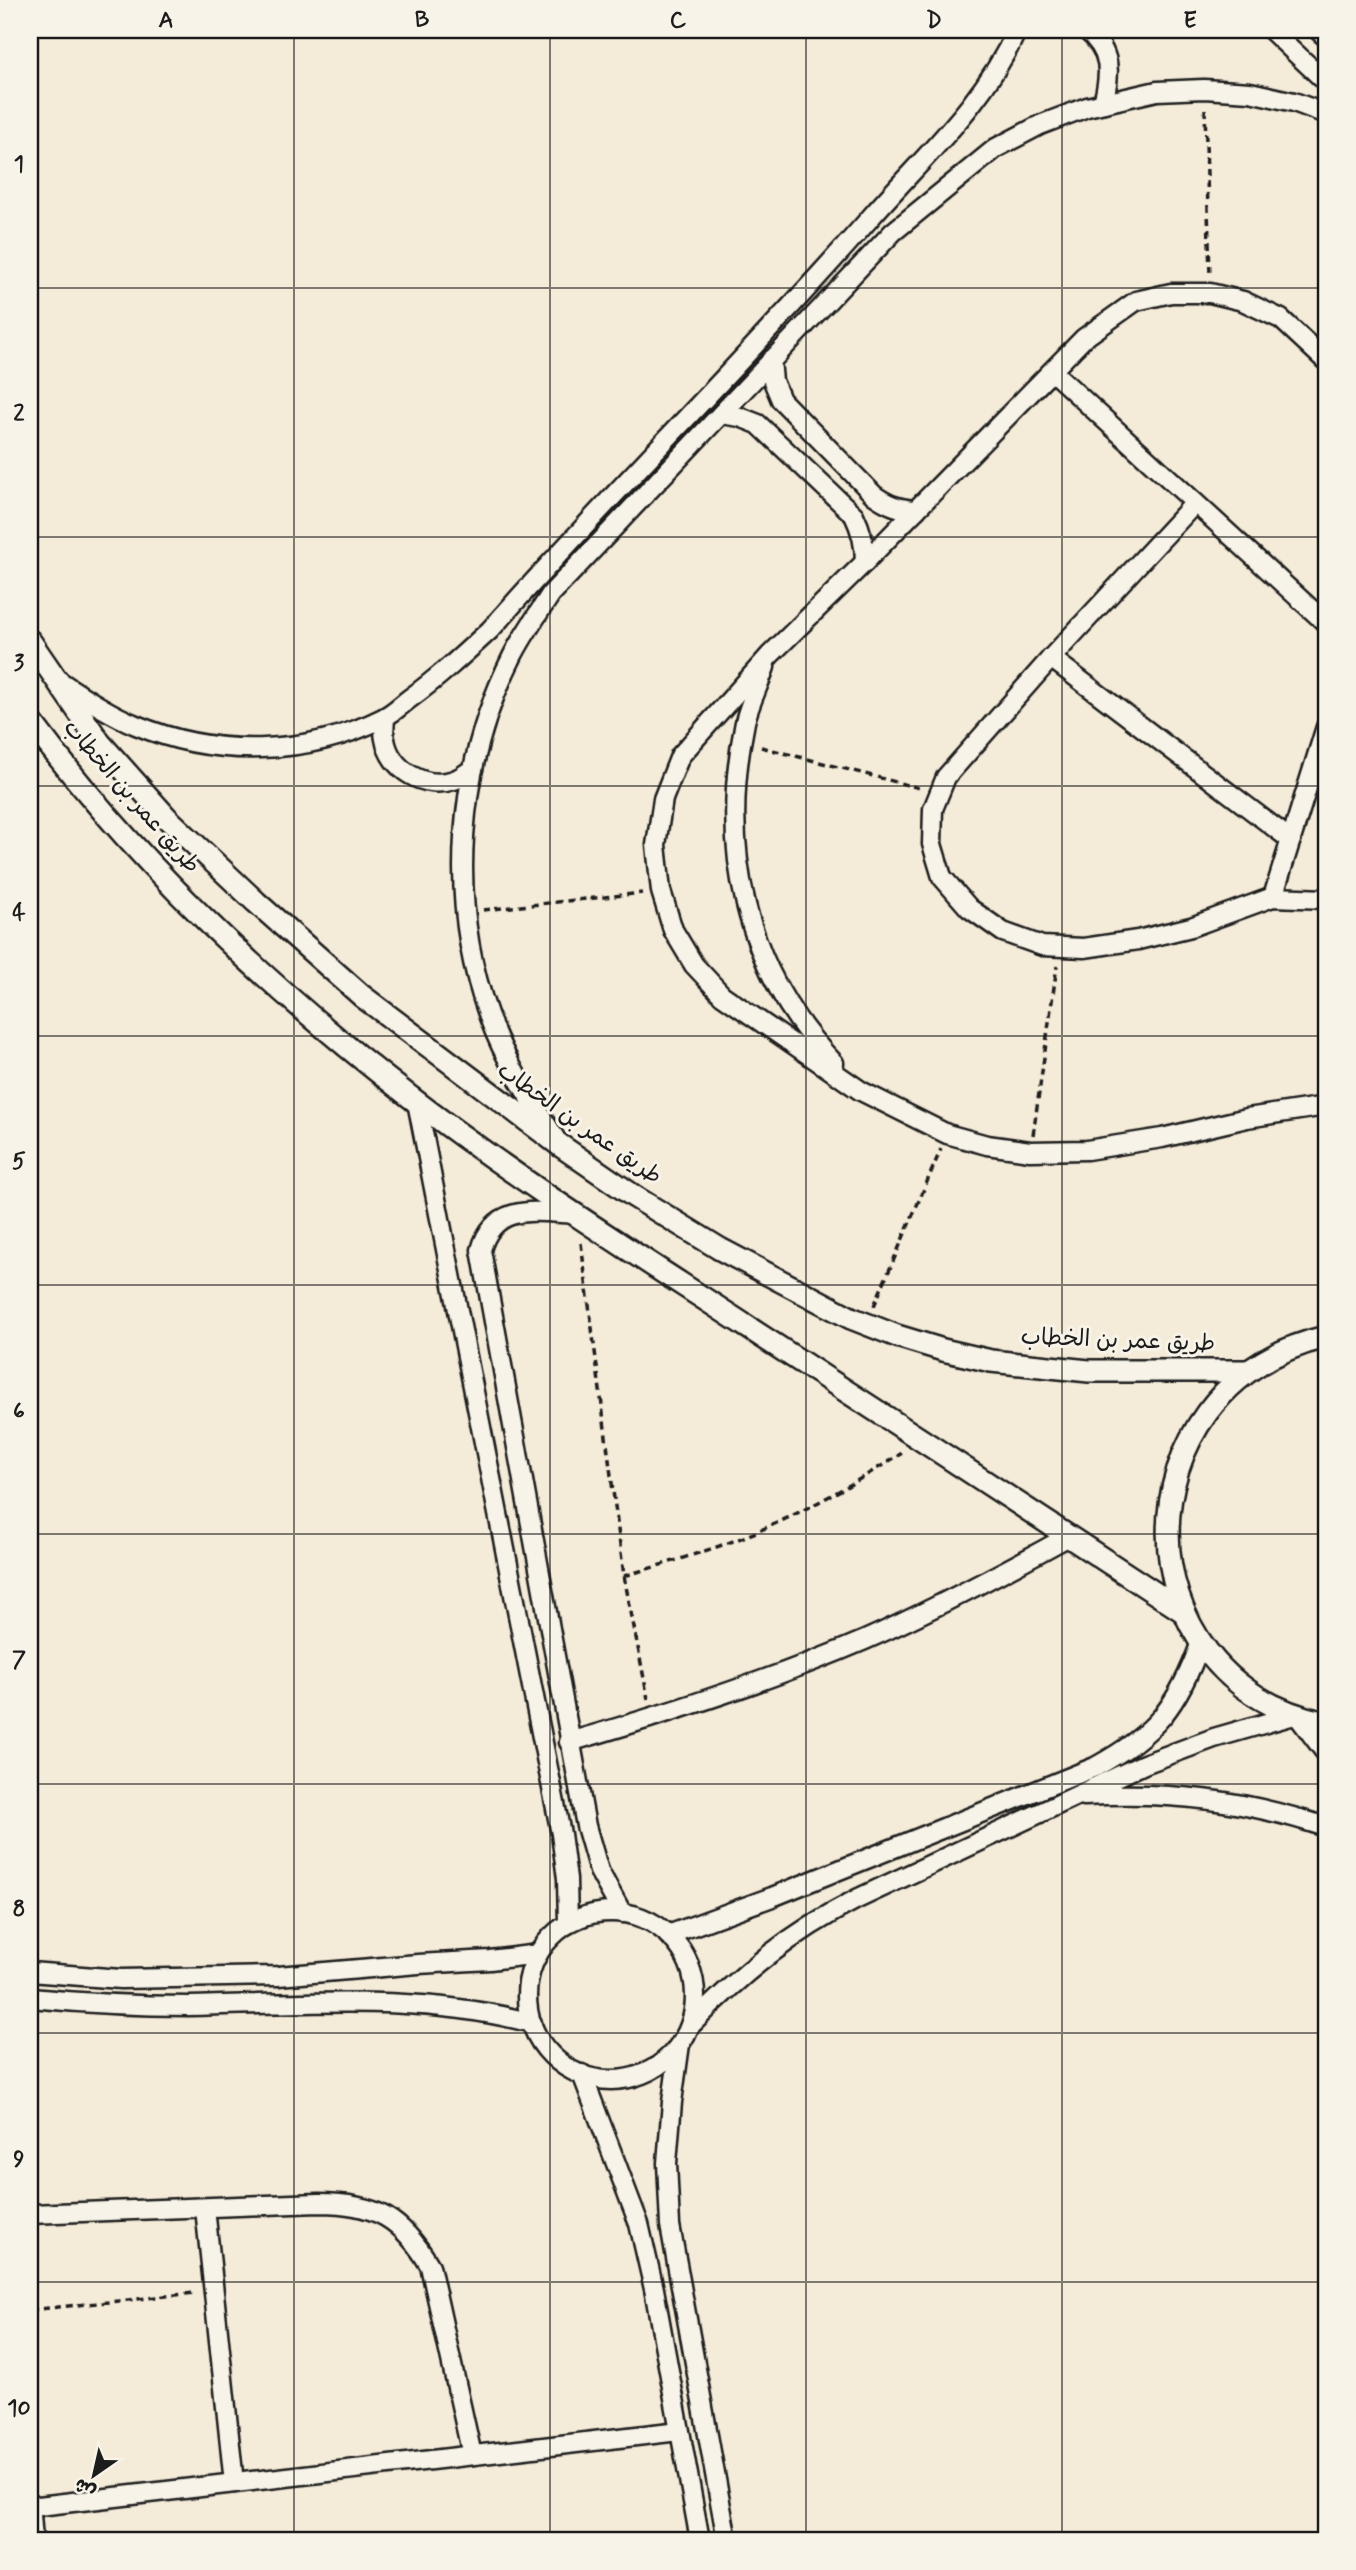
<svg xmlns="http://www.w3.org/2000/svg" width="1356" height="2570" viewBox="0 0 1356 2570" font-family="Mynerve,'Playpen Sans Arabic',sans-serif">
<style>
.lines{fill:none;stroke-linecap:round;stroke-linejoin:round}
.minor-casing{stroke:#1c1c1c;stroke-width:23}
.tertiary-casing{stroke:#1c1c1c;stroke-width:26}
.path{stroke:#1c1c1c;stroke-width:3.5;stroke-dasharray:7 5;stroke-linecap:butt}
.minor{stroke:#f7f3e8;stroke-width:18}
.tertiary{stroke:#f7f3e8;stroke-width:21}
.grid{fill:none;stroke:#1c1c1c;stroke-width:2;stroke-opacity:0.55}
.labels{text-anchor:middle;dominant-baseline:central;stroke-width:6;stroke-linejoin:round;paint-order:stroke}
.street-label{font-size:23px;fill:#1c1c1c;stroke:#f7f3e8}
.neatline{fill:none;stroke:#1c1c1c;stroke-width:2.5}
.grid-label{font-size:23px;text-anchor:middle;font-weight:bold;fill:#1c1c1c}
</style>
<rect width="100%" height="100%" fill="#f4ebd9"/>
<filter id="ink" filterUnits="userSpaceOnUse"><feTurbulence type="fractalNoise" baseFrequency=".0143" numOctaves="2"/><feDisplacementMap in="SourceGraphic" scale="14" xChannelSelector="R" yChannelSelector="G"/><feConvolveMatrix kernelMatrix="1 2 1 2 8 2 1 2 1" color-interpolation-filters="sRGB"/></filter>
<g filter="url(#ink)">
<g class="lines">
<defs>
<g id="minor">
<path d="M1086,30C1112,51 1111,73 1103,103"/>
<polyline points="1271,30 1326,82"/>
<polyline points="1318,30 1326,37"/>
<path d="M771,360L773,381L781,400L874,495C888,505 899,509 916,510"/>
<polyline points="1326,361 1281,319 1243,301 1210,293 1171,293 1136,301 1084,338 865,562 770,655 680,756 663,799 656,845 661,891 673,930 694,965 722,995 861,1091 947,1134 987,1145 1030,1151 1087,1150 1162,1138 1247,1118 1326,1106"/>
<polyline points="1053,372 1326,623"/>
<path d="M721,414L740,417L758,424L854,515C862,531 865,544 865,562"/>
<polyline points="1195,503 1051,658 946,777 933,809 932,844 942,877 969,908 1003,932 1042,946 1084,948 1138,940 1191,927 1273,897 1326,899"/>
<polyline points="1051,658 1291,840"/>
<path d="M765,667C759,685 749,704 745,722C719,847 744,970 834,1063"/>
<path d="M58,680C83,697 109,714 136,725C215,758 307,756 383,718C393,713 401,705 409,699C438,678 464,654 490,630C614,490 748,358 871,217C924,156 984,104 1017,30"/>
<path d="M385,717C385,724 383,733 385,739C390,770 425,790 454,780C461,778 467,772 473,769"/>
<polyline points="1273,897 1326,727"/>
<polyline points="417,1102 561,1834 567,1879 568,1924"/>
<path d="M555,1138C530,1099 505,1061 489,1017C447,902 457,766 512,657C523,635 538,614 551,594L893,232L996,148L1040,125L1087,107L1157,91L1204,89L1250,92L1294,102L1326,114"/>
<path d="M576,1214C536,1212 494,1202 481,1250L586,1826L599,1871L622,1913"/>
<path d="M569,1742C670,1713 769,1681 865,1640C935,1609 1002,1573 1069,1536"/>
<path d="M1084,1796C1171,1791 1244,1800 1326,1827"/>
<circle cx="611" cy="1996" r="84"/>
<path d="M668,1935L772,1897L1095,1767C1156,1734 1178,1706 1201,1642"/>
<polyline points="30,1972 121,1979 278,1976 418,1964 490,1960 538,1954"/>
<path d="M30,1998C83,2003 136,2006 189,2006C304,2004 419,1993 532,2023"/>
<path d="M690,2026C742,1973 791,1933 857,1899L1144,1764L1214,1738L1294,1715"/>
<polyline points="680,2044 672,2102 667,2163 670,2225 727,2540"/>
<polyline points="582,2074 639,2224 654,2289 700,2540"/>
<polyline points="205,2208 234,2483"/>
<path d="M30,2214L319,2203C375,2203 402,2218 430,2266L472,2455"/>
<polyline points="30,2502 33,2540"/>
<polyline points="30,2507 679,2431"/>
</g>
<g id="tertiary">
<polyline points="30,641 100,743 167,818 256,902 362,996 561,1146 635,1197 720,1249 851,1318 897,1336 943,1350 991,1361 1089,1371 1248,1371"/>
<path d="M30,720C135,862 266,985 405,1093C513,1177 631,1251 746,1326C892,1421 1039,1516 1184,1612"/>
<path d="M1326,1337C1115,1386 1116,1681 1326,1723"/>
<polyline points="1301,1718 1326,1751"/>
</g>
</defs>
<use href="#minor" class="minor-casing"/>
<use href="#tertiary" class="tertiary-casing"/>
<g class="path">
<polyline points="1205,109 1210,276"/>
<polyline points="761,747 923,789"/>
<polyline points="483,910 642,893"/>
<polyline points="1033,1135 1057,966"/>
<polyline points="581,1243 624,1576 648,1699"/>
<polyline points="874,1306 941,1149"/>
<path d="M624,1576C677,1560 730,1545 781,1521C823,1501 863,1478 902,1453"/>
<polyline points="30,2310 195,2293"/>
</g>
<use href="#minor" class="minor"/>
<use href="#tertiary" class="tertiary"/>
</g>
</g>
<path class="grid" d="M294,30V2540M550,30V2540M806,30V2540M1062,30V2540M30,288H1326M30,537H1326M30,786H1326M30,1036H1326M30,1285H1326M30,1534H1326M30,1784H1326M30,2033H1326M30,2282H1326"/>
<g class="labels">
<g class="street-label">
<text transform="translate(131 797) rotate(49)">طريق عمر بن الخطاب</text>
<text transform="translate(579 1124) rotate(35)">طريق عمر بن الخطاب</text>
<text transform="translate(1118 1341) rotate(2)">طريق عمر بن الخطاب</text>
</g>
</g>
<rect width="1356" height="2570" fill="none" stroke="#f7f3e8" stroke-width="77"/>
<g transform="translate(94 2475) rotate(214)" stroke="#f7f3e8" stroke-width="5" paint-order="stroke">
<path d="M0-5L12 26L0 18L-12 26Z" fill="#1c1c1c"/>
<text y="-10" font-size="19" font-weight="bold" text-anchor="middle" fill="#1c1c1c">ش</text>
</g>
<rect x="38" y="38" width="1280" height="2494" class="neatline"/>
<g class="grid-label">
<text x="166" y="27">A</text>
<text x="422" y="27">B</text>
<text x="678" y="27">C</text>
<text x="934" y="27">D</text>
<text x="1190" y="27">E</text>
<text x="19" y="171">1</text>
<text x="19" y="420">2</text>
<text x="19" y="670">3</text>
<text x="19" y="919">4</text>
<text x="19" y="1168">5</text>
<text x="19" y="1418">6</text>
<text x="19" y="1667">7</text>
<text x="19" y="1916">8</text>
<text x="19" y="2166">9</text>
<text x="19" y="2415">10</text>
</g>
</svg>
